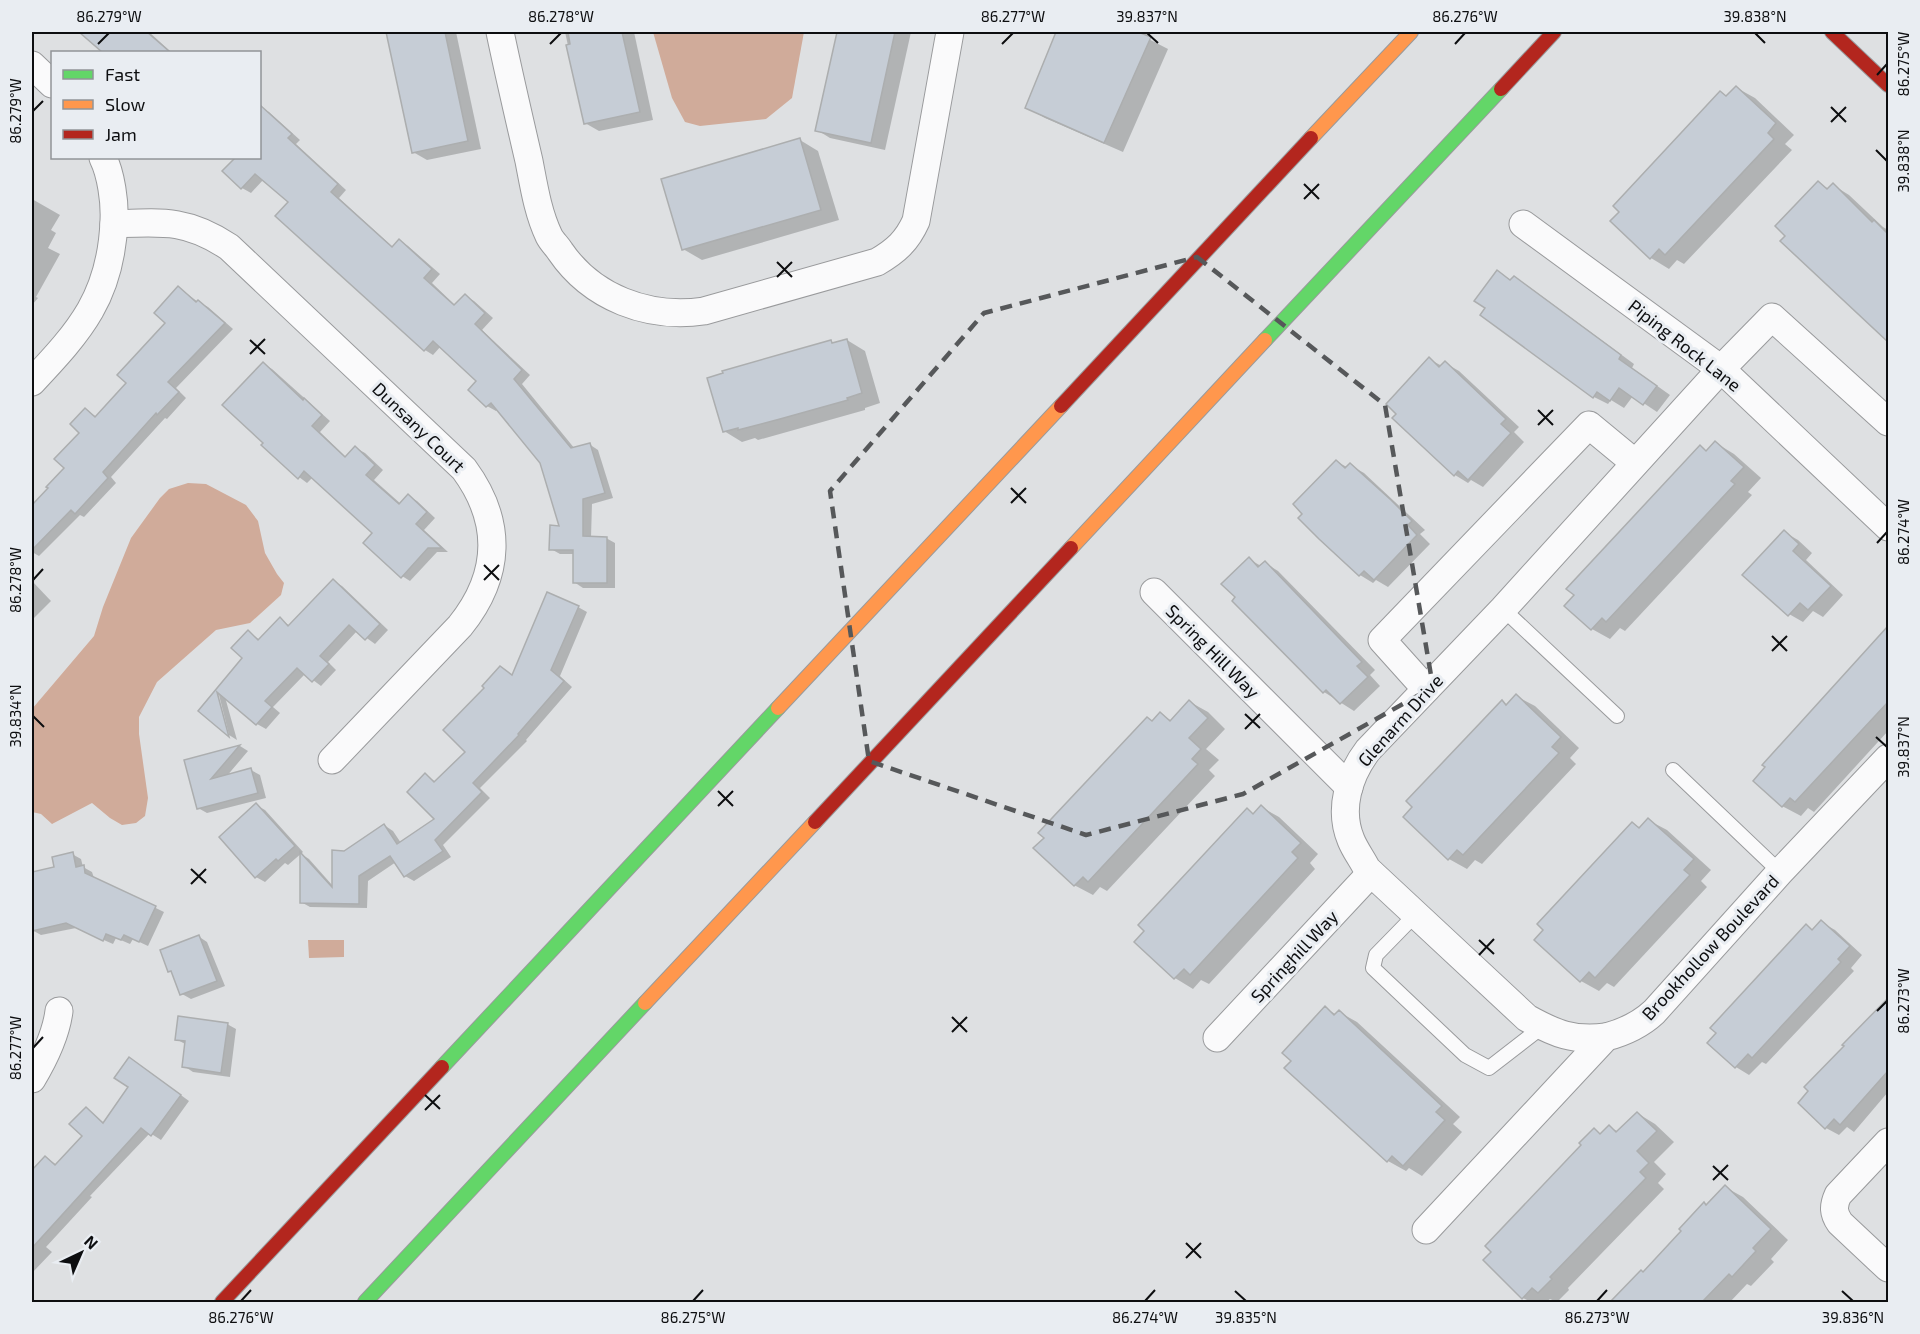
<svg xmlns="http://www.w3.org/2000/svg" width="1920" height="1334" viewBox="0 0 1920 1334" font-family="'Exo 2',sans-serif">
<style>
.water{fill:#d0ab9a}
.shadow{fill:#0003}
.building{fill:#c6cdd6;stroke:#acaeaf;stroke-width:1.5}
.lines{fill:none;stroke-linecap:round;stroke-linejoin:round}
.lane-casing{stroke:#999a9c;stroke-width:16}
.street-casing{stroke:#999a9c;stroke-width:29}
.fast-casing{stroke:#999a9c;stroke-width:16}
.slow-casing{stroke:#999a9c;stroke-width:16}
.jam-casing{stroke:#999a9c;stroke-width:16}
.lane{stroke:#fafafb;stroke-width:14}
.street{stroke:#fafafb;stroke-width:27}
.fast{stroke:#63d668;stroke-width:14}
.slow{stroke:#ff974d;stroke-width:14}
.jam{stroke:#b3261e;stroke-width:14}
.marked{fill:none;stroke:#56585a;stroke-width:4.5;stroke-dasharray:12 8;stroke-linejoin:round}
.ticks{fill:none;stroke:#0d0e10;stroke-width:2}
.labels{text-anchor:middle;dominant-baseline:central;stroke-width:6;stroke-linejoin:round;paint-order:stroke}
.street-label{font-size:18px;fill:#0d0e10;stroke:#e9edf2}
.neatline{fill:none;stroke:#0d0e10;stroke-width:2}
.ticks-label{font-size:15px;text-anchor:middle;fill:#0d0e10}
</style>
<rect width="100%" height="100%" fill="#dee0e2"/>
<g class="water">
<polygon points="653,32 804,32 792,98 766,119 700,126 685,122 672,98"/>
<polygon points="188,483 206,484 246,505 258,521 265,553 277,574 284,583 281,595 250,623 216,630 157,682 139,717 139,734 148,798 145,816 136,823 122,825 110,818 92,803 52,824 41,814 32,812 32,709 94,636 103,607 131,538 160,498 169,489"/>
<polygon points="308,940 344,940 344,957 309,958"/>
</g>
<g class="shadow">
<polygon points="97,32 149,32 171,52 104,52 90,40"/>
<polygon points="387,32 456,32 481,149 427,160 413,152"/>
<polygon points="565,32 634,32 653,120 599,131 585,123"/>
<polygon points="838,32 911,32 885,150 830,138 817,130"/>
<polygon points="1058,32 1135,32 1168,49 1123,152 1045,118 1026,107"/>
<polygon points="1737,88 1755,98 1794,135 1785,144 1792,150 1684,264 1677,260 1669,269 1651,258 1612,221 1721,93 1728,97"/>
<polygon points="260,107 269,112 300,140 296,144 346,190 339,198 394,248 400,241 408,246 440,274 432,283 456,306 465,296 474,301 493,318 482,330 530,375 522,384 575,449 589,444 598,450 613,498 592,504 591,538 606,538 615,543 615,588 583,588 574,582 574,554 560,554 551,549 561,527 542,462 498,409 496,411 487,406 470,390 478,381 441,346 433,355 425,350 290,202 264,179 251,193 242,188 224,171 237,158 260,158"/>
<polygon points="800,140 818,151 839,220 702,260 683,249"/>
<polygon points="1818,183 1829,189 1833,185 1849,195 1883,227 1888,230 1888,337 1883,334 1787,236"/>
<polygon points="32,199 60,215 51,230 56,233 48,248 60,254 36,297 38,298 32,305"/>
<polygon points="1497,272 1512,281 1514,278 1528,286 1634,364 1632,368 1670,395 1657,412 1633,396 1624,408 1611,400 1608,404 1594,397 1483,315 1487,308"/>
<polygon points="179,288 198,302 208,307 233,329 176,388 186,398 167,419 165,418 111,477 116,483 84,517 80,515 39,556 32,552 32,507 50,488 66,468 82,432 85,410 97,417 128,383 167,323"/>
<polygon points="847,340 865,351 880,403 865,408 865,410 758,440 755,438 742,442 724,431 831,342 834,344"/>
<polygon points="1429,359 1442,366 1445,363 1459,371 1519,427 1514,432 1524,442 1483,487 1471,480 1468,483 1455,475"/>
<polygon points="263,364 272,369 330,421 320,432 347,458 356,448 365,453 383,470 374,480 401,504 408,496 417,501 435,518 424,530 448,552 437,552 410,581 402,576 374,533 313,477 307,483 299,477"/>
<polygon points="1716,443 1734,454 1761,478 1748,492 1752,495 1625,631 1620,628 1610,639 1592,629 1700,447 1708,452"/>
<polygon points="1337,462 1347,467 1350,465 1364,473 1425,530 1420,534 1430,544 1388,587 1376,580 1373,583 1360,575"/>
<polygon points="1784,532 1798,540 1812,553 1806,560 1843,595 1823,617 1813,611 1803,622 1789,614"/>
<polygon points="1249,559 1261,566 1265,563 1278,571 1375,670 1370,675 1380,686 1354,711 1324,692"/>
<polygon points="32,581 51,601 32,620"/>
<polygon points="333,581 342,586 388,630 375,644 357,631 328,662 336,670 321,686 305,674 273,707 280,713 266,729 257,724 225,697 237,740 229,735 219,695 200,711 244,658 248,632 260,640 280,619 290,626"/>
<polygon points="578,607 587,612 560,676 572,687 526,740 527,741 480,788 490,798 443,845 451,857 414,881 405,876 396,862 368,881 367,908 310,907 301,902 301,854 309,859 333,886 344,852 384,825 393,831 401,843 436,820 425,775 436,782 467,752 486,688 501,668 514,676"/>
<polygon points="1888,628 1888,731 1814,812 1808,808 1801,816 1782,806 1851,668"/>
<polygon points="1516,696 1535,706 1579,748 1570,758 1576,764 1482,864 1475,860 1467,869 1449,859 1414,807 1502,702 1508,705"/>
<polygon points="1190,702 1208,712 1225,729 1206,749 1219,760 1209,770 1215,776 1107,891 1100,887 1093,895 1074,885 1153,722 1160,714 1172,721"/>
<polygon points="240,746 248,751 226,777 251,770 260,775 266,798 207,813 198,808 186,761"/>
<polygon points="256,805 265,810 303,852 288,865 285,863 265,882 256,877"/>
<polygon points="1261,807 1279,817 1318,854 1310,863 1315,869 1209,984 1201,980 1193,989 1175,978 1247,810 1254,814"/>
<polygon points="1648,820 1667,830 1711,870 1701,881 1707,887 1614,987 1607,983 1599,991 1581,981 1536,940 1633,824 1641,828"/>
<polygon points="72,854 81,859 83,867 92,872 94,878 164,912 148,946 133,939 130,944 116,938 113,944 76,928 41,935 32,930 32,873 56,868"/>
<polygon points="1821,922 1835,930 1862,955 1851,968 1854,971 1766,1064 1762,1062 1749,1075 1736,1067 1709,1043 1807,926 1813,930"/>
<polygon points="198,936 207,942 225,986 191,999 182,994 174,974 169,971"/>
<polygon points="1888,1000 1888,1092 1854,1132 1847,1127 1839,1135 1826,1128 1846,1046 1844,1045"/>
<polygon points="1325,1008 1337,1015 1339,1012 1357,1022 1460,1117 1453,1124 1462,1132 1422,1176 1409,1168 1406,1171 1388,1161 1293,1061"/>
<polygon points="227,1024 236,1029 230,1077 193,1072 184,1066 185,1044 176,1039"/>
<polygon points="138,1064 189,1101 161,1140 150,1133 90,1196 92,1197 46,1247 52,1252 32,1273 32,1192 41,1182 32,1172 45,1157 57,1165 84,1136 86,1109 104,1123 130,1087"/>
<polygon points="1637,1113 1655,1124 1674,1142 1654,1162 1666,1174 1658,1183 1664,1189 1568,1288 1569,1290 1557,1302 1550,1299 1546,1302 1531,1302 1523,1298 1583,1145 1594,1130 1601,1135 1609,1127 1619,1132"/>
<polygon points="1725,1187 1743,1197 1788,1240 1771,1259 1774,1262 1751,1286 1747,1284 1730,1302 1616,1302"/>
</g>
<g class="building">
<polygon points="79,32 147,32 170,52 102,52"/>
<polygon points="386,32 445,32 468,141 412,153"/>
<polygon points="568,32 622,32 640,112 584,124 566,45 570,44"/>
<polygon points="837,32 895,32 871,143 815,131"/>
<polygon points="1056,32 1138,32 1151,37 1104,143 1025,108"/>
<polygon points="1736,86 1776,123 1768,133 1774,139 1665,255 1659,249 1650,259 1610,221 1619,212 1613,206 1720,91 1726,96"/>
<polygon points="260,105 292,134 288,138 338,184 331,192 392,247 399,239 432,269 424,278 454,305 465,294 485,313 475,324 522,370 514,379 571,448 590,443 605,493 583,499 583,536 607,537 607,583 573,583 573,550 549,550 550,525 559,526 540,463 491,403 486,407 468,390 476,381 433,341 424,351 275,216 288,202 255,174 241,189 222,171 235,158 260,158"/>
<polygon points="800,138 821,210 682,250 661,179"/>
<polygon points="1818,181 1827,189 1833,183 1872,222 1874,220 1888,234 1888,342 1780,241 1785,236 1775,226"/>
<polygon points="1497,270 1510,280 1514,276 1621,355 1619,359 1657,386 1643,405 1619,388 1610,401 1597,392 1593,398 1480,315 1485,308 1474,301"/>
<polygon points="178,286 196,302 198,300 225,323 168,382 179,392 157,415 156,413 103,472 108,478 75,514 71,510 32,550 32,505 48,488 46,487 64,468 54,459 79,433 70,424 85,408 95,417 126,383 117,375 165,323 154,313"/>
<polygon points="847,339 862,393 847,398 848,400 780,419 738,430 738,428 723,432 707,378 723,373 722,371 799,349 831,340 832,343"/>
<polygon points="1429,357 1439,367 1445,361 1506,419 1501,424 1511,433 1468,480 1458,471 1454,476 1392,418 1396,414 1386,404"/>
<polygon points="263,362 303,400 304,398 322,415 312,426 345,457 355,446 375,465 366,475 399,504 408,494 427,512 416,524 442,548 428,548 401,578 363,543 372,533 304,471 298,479 261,445 263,443 222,405"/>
<polygon points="1715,441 1744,467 1731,481 1735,484 1606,622 1602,618 1591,630 1564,606 1574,595 1566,589 1700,445 1706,451"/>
<polygon points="1336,460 1345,468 1350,463 1391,500 1412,521 1408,525 1417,535 1374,580 1364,571 1359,576 1319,539 1298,518 1302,514 1293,504"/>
<polygon points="1784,530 1799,544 1793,551 1831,586 1808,610 1800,603 1788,616 1742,575"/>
<polygon points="1249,557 1258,567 1265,561 1362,662 1357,666 1368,677 1340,704 1326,690 1323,693 1232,601 1235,597 1221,584"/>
<polygon points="333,579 380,624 365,640 349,625 320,656 329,664 312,682 297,668 265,701 272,707 256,725 217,692 229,737 198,711 242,658 231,648 248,630 258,640 280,617 288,626"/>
<polygon points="547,592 579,606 551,670 564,681 518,734 519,735 473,783 482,792 435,840 443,851 404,877 390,856 359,876 359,904 300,903 300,852 332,887 332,850 344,851 384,824 397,844 434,819 407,792 425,773 434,782 465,752 443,730 484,688 482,686 500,666 512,675"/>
<polygon points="1888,626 1888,702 1795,802 1790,798 1782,807 1753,781 1765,767 1762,765"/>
<polygon points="1516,694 1561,737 1552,747 1559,753 1463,855 1457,850 1448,860 1403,817 1412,807 1406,801 1502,700 1506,705"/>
<polygon points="1189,700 1208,718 1189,738 1201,749 1192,759 1198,764 1088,882 1083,877 1074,886 1033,848 1044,838 1038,833 1147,717 1152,721 1160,712 1170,721"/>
<polygon points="240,745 211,779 251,768 258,793 197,809 184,760"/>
<polygon points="256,803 295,846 278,861 276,859 255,878 219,837"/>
<polygon points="1261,805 1301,843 1292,852 1298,858 1190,975 1184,969 1174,979 1134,942 1144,931 1138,925 1247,808 1253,814"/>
<polygon points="1648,818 1694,859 1684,870 1690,875 1595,978 1589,972 1580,982 1534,940 1543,930 1537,924 1632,822 1639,828"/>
<polygon points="73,852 76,867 84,865 85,873 156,906 139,942 124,935 121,940 106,934 103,941 66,923 32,931 32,872 54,867 52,857"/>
<polygon points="1821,920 1850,946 1838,959 1841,962 1752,1058 1748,1054 1735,1068 1707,1043 1716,1033 1710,1028 1806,924 1812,930"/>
<polygon points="199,935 217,981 180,995 171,971 168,972 160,950"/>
<polygon points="1888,998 1888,1071 1840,1125 1834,1119 1825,1129 1798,1103 1808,1091 1804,1087 1844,1046 1842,1045"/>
<polygon points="1325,1006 1334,1015 1339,1010 1442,1106 1436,1112 1445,1120 1403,1166 1392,1156 1387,1162 1284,1068 1291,1061 1282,1053"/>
<polygon points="178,1016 228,1023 221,1073 182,1067 185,1041 175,1040"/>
<polygon points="129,1057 181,1095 151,1136 141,1128 32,1248 32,1170 45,1156 55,1165 82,1136 69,1124 86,1107 103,1123 128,1087 114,1078"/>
<polygon points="1637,1112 1657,1131 1637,1151 1649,1163 1640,1172 1646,1178 1550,1277 1552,1279 1538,1293 1532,1288 1522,1299 1483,1260 1491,1252 1485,1246 1581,1145 1579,1143 1594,1128 1600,1134 1609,1125 1616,1132"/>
<polygon points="1725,1185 1771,1229 1753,1248 1756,1251 1732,1277 1729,1274 1702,1302 1610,1302 1641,1270 1643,1272 1681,1231 1679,1229 1704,1202 1706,1205"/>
</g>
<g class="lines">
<defs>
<g id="lane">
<polyline points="1503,609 1617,716"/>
<polyline points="1673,770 1780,872"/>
<polyline points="1416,914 1376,955 1373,968 1465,1055 1489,1068 1542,1027"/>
</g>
<g id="street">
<path d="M500,32C509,75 519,118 529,161C534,187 538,213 549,236C552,242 557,246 560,251C592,298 648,319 704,311L877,262C896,251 907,241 916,221L950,32"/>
<polyline points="32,65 52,84"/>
<path d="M114,224C162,222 187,219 229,247L464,469C503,522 501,575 460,626L332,760"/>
<polyline points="1523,224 1721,369 1888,527"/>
<path d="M32,382C81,330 111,296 114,221C115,202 111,174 103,158"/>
<polyline points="1154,592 1349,787"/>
<polyline points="1426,689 1382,640 1589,425 1635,463"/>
<path d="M1606,1037C1573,1041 1556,1034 1527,1018L1367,869C1362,859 1355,850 1351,840C1338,809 1349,775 1368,750L1503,609L1721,369L1772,317L1888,422"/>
<polyline points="1217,1038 1371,873"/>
<path d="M32,1079C44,1059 56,1035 59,1011"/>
<path d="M1888,1142L1838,1195C1833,1206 1833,1213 1840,1223L1888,1268"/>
<path d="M1426,1230L1606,1037C1625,1032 1640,1025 1654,1012L1780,872L1888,758"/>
</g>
<g id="fast">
<polyline points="1265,340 1501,89"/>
<polyline points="442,1067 778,708"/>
<polyline points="365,1302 645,1003"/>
</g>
<g id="slow">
<polyline points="1311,138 1411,32"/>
<polyline points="1071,548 1265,340"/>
<polyline points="778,708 1061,406"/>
<polyline points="645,1003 815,822"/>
</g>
<g id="jam">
<polyline points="1832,32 1888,85"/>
<polyline points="1501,89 1554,32"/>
<polyline points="1061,406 1311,138"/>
<polyline points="815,822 1071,548"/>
<polyline points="222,1302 442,1067"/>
</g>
</defs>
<use href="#lane" class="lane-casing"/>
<use href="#street" class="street-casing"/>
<use href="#fast" class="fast-casing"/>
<use href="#slow" class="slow-casing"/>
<use href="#jam" class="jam-casing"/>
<use href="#lane" class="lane"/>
<use href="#street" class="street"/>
<use href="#fast" class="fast"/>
<use href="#slow" class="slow"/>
<use href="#jam" class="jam"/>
</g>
<path class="marked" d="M1197,257L1385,405L1433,687L1243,794L1086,835L869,761L830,491L984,313Z"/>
<path class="ticks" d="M1147,33L1158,43M1755,33L1765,43M98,44L109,33M550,44L561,33M1002,44L1013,33M1455,44L1465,33M1877,75L1887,64M1831,107L1846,122M33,111L43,101M1831,122L1846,107M1876,150L1887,161M1304,184L1319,199M1304,199L1319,184M777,262L792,277M777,277L792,262M250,340L265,354M250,354L265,339M1538,410L1553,425M1538,425L1553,410M1011,488L1026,503M1011,503L1026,488M1877,543L1887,532M484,565L499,580M33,580L43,569M484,580L499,565M1772,636L1787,651M1772,651L1787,636M1245,714L1260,728M33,716L44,727M1245,729L1260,714M1876,737L1887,747M718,791L733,806M718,806L733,791M191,869L206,883M191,884L206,869M1479,940L1494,954M1479,955L1494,939M1877,1011L1887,1001M952,1017L967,1032M952,1032L967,1017M33,1048L43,1037M425,1095L440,1109M425,1110L440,1095M1713,1166L1728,1180M1713,1180L1728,1165M1186,1243L1201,1258M1186,1258L1201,1243M1235,1291L1246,1301M1842,1291L1853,1301M241,1301L251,1290M693,1301L703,1290M1145,1301L1155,1290M1597,1301L1607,1290"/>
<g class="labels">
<g class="street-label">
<text transform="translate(1685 345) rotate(38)">Piping Rock Lane</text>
<text transform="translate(419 427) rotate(44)">Dunsany Court</text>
<text transform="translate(1213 651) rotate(45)">Spring Hill Way</text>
<text transform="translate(1400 720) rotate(-48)">Glenarm Drive</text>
<text transform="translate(1710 947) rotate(-47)">Brookhollow Boulevard</text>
<text transform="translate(1294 956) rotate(-47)">Springhill Way</text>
</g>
</g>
<rect width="1920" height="1334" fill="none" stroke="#e9edf2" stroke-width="66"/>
<rect x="51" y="51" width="210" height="108" fill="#e9edf2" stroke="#919498" stroke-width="1.5"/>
<rect x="63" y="70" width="30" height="9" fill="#63d668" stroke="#919498" stroke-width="1.5"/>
<text x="105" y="81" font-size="18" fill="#0d0e10">Fast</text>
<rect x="63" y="100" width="30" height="9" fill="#ff974d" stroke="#919498" stroke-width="1.5"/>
<text x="105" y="111" font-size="18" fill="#0d0e10">Slow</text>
<rect x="63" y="130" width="30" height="9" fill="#b3261e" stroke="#919498" stroke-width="1.5"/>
<text x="105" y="141" font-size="18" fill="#0d0e10">Jam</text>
<g transform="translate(81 1253) rotate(44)" stroke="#e9edf2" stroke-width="4.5" paint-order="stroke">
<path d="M0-4.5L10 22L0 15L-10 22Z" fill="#0d0e10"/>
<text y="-9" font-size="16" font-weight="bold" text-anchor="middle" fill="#0d0e10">N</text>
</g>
<rect x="33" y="33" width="1854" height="1268" class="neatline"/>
<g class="ticks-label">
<text x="109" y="22">86.279°W</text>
<text x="561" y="22">86.278°W</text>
<text x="1013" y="22">86.277°W</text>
<text x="1147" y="22">39.837°N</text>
<text x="1465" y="22">86.276°W</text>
<text x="1755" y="22">39.838°N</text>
<text transform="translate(1904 64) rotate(-90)" y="5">86.275°W</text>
<text transform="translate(16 111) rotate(-90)" y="5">86.279°W</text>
<text transform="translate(1904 161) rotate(-90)" y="5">39.838°N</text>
<text transform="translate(1904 532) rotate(-90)" y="5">86.274°W</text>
<text transform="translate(16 580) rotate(-90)" y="5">86.278°W</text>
<text transform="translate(16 716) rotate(-90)" y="5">39.834°N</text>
<text transform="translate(1904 747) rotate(-90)" y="5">39.837°N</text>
<text transform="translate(1904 1001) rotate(-90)" y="5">86.273°W</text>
<text transform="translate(16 1048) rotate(-90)" y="5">86.277°W</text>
<text x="241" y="1323">86.276°W</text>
<text x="693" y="1323">86.275°W</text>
<text x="1145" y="1323">86.274°W</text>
<text x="1246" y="1323">39.835°N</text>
<text x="1597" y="1323">86.273°W</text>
<text x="1853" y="1323">39.836°N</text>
</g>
</svg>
